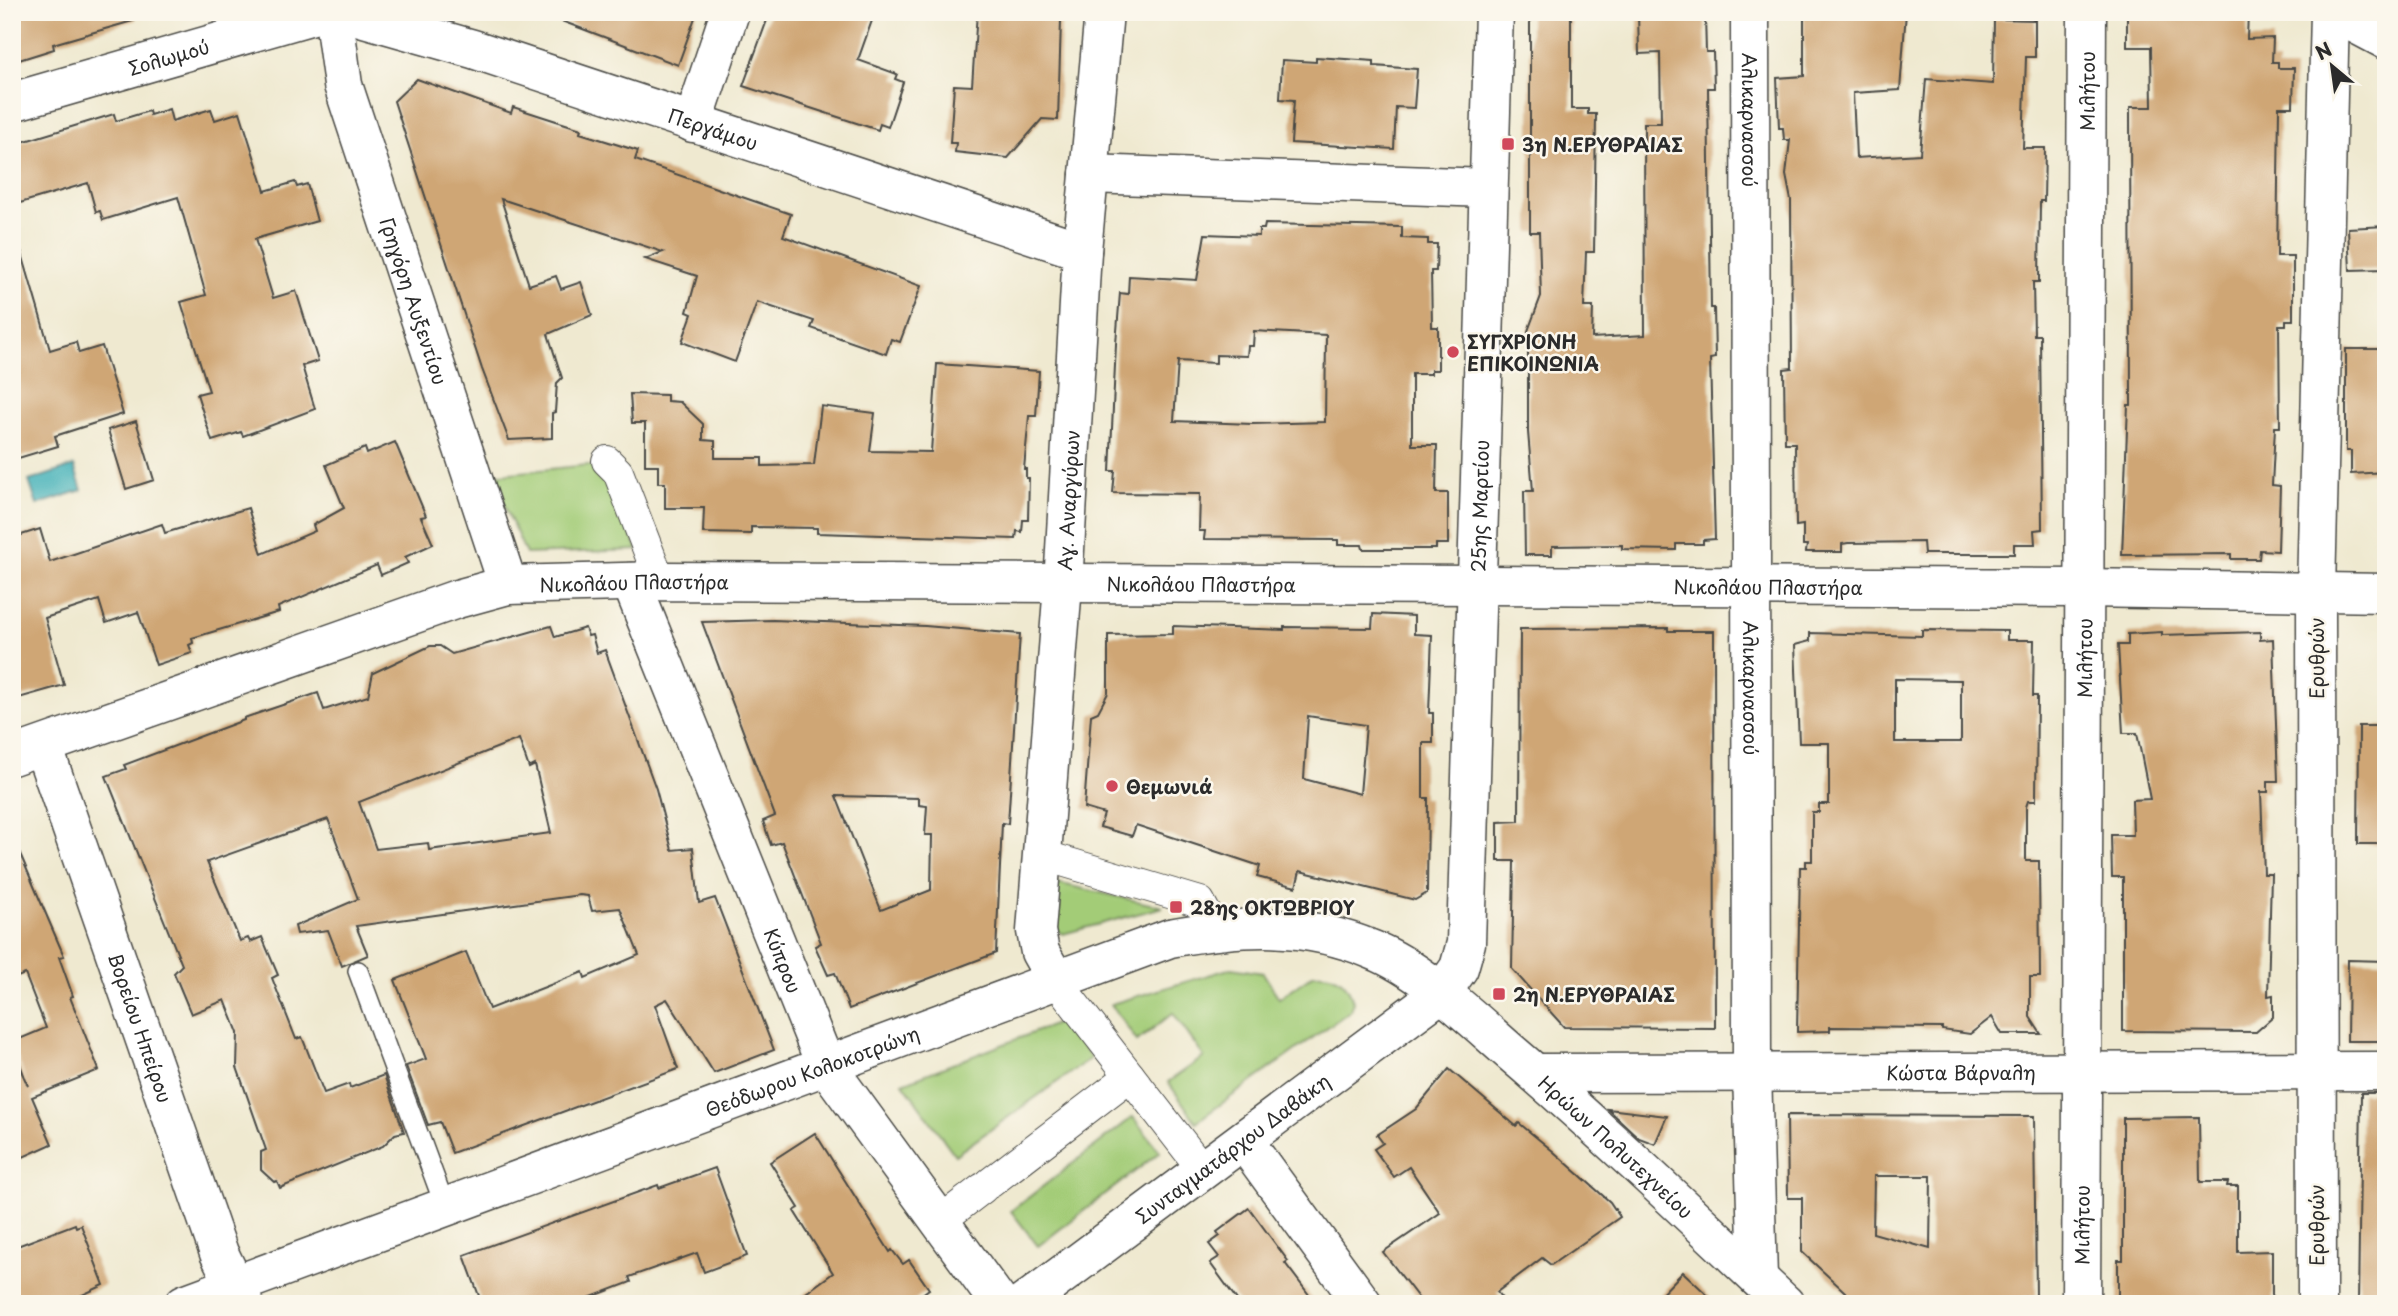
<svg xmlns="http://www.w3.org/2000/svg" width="2398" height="1316" viewBox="0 0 2398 1316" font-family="'Playpen Sans',sans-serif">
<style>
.green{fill:#a3cc77;stroke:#677c51;stroke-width:2}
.water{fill:#40b0b8;stroke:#366e72;stroke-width:2}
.building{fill:#cfa675;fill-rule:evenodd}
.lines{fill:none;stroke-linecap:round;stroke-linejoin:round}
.service-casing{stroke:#484844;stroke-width:22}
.pedestrian-casing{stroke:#484844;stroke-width:32}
.minor-casing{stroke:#484844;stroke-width:41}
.tertiary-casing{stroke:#484844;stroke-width:41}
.service{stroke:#fff;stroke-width:19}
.pedestrian{stroke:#fff;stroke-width:30}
.minor{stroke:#fff;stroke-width:38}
.tertiary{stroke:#fff;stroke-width:38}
.poi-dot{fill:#d1495b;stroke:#fbf7ec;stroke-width:2.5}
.labels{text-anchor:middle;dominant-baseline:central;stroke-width:5;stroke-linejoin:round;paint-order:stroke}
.street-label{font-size:19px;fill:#2b2b2b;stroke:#fbf7ec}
.poi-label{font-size:19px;font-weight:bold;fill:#2b2b2b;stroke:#fbf7ec;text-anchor:start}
</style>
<rect width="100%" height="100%" fill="#fbf7ec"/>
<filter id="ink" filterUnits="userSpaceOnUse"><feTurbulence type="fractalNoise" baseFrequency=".0143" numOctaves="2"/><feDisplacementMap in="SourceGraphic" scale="14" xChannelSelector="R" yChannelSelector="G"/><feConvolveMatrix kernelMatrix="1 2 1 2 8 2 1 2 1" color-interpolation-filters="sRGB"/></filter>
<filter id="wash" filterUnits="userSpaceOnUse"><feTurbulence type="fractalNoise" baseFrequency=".00686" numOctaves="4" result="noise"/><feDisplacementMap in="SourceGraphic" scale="28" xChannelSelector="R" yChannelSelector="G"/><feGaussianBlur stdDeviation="1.57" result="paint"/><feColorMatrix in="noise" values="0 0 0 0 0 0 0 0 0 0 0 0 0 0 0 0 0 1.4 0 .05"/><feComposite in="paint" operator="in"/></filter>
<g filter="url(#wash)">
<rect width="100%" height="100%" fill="#efe9d0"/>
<g class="green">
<polygon points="588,465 596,467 606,476 638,550 526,554 491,475"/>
<polygon points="1053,882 1163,907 1063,934 1054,930"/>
<path d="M1232,968L1263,973L1279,998L1314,974C1335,972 1348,981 1353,1002L1350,1011L1196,1122L1168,1082L1204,1057L1173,1013L1137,1041L1111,1004Z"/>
<polygon points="1066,1020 1091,1058 955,1155 903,1083"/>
<polygon points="1133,1117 1160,1152 1038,1246 1011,1211"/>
</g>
<polygon class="water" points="74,466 82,490 37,505 29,481"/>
<g id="blocks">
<g class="building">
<polygon points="12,12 134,12 136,20 53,44 54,49 19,60 12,38"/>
<polygon points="552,12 697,12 678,65 551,17"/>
<polygon points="770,12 875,12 858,60 897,74 895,79 903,82 888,127 880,124 878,130 743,86"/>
<polygon points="977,12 1042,12 1042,19 1061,20 1058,120 1042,119 1008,158 955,152 956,143 950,143 954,85 972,86"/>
<polygon points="1530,12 1571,12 1571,109 1588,109 1588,114 1596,114 1594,252 1586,252 1584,307 1593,307 1592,338 1645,335 1644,123 1661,123 1660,53 1639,54 1638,12 1699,12 1699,15 1705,15 1706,52 1713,52 1714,88 1708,88 1711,308 1714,308 1715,358 1710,359 1715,539 1703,540 1703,544 1676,544 1676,550 1622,549 1622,545 1552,546 1552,555 1525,555 1524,491 1533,491 1528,432 1528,331 1541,296 1539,232 1530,232"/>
<polygon points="1804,12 1906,12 1900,90 1853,93 1856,158 1920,154 1926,79 1993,84 1994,19 2035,20 2035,57 2026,57 2023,148 2045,148 2044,201 2040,201 2039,282 2033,282 2034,335 2040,335 2042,529 2034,530 2035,544 2014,544 2014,554 1924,554 1923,542 1848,543 1842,544 1842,552 1806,552 1807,545 1803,545 1803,525 1796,526 1795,443 1785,443 1784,369 1792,368 1791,200 1786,175 1790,140 1784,140 1783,128 1779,128 1777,78 1804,76"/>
<polygon points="2127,12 2248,12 2247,39 2273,38 2272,62 2278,62 2278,68 2294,68 2293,107 2279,107 2277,256 2293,256 2293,320 2286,320 2286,325 2279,325 2280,427 2275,427 2272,485 2280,486 2278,551 2260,550 2259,559 2231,559 2231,554 2122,555 2128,405 2131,405 2130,107 2152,107 2151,47 2127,47"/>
<polygon points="1316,57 1374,61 1374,66 1417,69 1414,108 1396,107 1394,149 1291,143 1294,100 1280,99 1282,60 1316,62"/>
<polygon points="417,79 511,113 513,107 581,129 580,133 638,151 635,160 791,214 783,236 921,286 900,342 891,339 886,354 811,328 814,321 757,302 735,362 682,342 692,314 687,312 697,276 645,259 663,252 501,199 529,285 556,276 561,289 581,282 592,315 548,334 562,378 557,383 555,412 552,413 552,438 509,440 482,369 394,101"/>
<polygon points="169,109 172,121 211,109 215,120 240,112 265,191 295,182 297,187 307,184 317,221 255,239 273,298 296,291 318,361 302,366 315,409 243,436 241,432 212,441 197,394 209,391 181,302 206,295 178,197 103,220 100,211 96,212 88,183 20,203 12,176 12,145 114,114 116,121 149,111 150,115"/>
<path d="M1265,224L1402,227V238L1428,239V244H1437L1436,271H1431L1432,327H1438V370H1431V374H1412V445H1437L1436,493H1448V544H1436V549H1363L1362,545H1338V540L1204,539L1205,531H1199L1200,494L1113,493L1115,471H1110L1116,344L1120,293L1128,294L1129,276L1197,280L1205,234L1259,236V229H1264ZM1254,331L1326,335L1325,422L1252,424L1174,421L1178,361L1216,363V355L1247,356L1248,346H1253Z"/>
<polygon points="2386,226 2386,269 2350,270 2348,228"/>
<polygon points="20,247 50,350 76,342 79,353 102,346 123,414 55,436 58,446 12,460 12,248"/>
<polygon points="2346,349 2386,349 2386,472 2351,474 2351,451 2346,451"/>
<polygon points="937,364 1039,371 1036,416 1029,416 1024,469 1026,469 1026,478 1029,478 1028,520 1023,520 1022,532 1017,531 1016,539 817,533 817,528 751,527 751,534 703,533 704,508 665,508 665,483 658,483 658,465 645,465 645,423 632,423 630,394 667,395 667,401 680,402 703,424 703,440 715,441 715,458 762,458 762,466 814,465 821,406 875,413 870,451 931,452"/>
<polygon points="136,421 154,480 126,489 108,430"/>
<polygon points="395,442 426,516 421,517 433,544 405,557 408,563 381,575 377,565 278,607 279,612 192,638 193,643 189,645 192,653 156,665 138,612 106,623 99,600 45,618 64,685 12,700 12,538 40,529 50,562 162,524 165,533 248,508 262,554 315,531 313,525 344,508 326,465 365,448 367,454"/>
<path d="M1373,614L1414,616V634L1432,635L1429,713H1433V743H1423V798H1428L1427,893L1415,900L1300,871L1296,887L1257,877L1260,866L1136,825L1132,836L1100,827L1104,814L1084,808L1091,715L1098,712L1108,693V635L1173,634V626L1284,630V627L1372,628ZM1308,716L1366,725L1360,794L1304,779Z"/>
<path d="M773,620L925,626L1020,634L1008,824L1002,823L996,953L849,1009L835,973L828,975L815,946L821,943L782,842L771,845L763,821L775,816L702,622ZM836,796L919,798V805L927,806L925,835H932L931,890L881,910Z"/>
<path d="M551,626L555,637L585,628L588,636L592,635L597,653L605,650L656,789L672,850L693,848L699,903L715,898L774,1050L714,1073L667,999L655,1005L678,1069L452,1153L440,1122L428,1125L406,1066L426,1059L395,980L466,952L489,1009L583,972L585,978L639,955L620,908L592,911L588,896L580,895L356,926L368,955L342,966L328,930L297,934L295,926L358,899L328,819L207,862L240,941L248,938L250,942L262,937L278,975L272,978L296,1039L302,1037L324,1093L349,1084L350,1088L384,1075L404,1132L395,1134L383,1146L280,1188L277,1181L274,1182L261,1170V1152L266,1150L237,1067L238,1033L225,1000L191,1014L174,973L182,965L106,776L126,769L124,765L244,720V718L318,693L324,710L368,696L373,673L430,646H440L452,654ZM519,739L529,768L535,765L551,833L429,850L428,843L376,849L359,802Z"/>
<polygon points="1668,628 1668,631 1714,631 1715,1028 1564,1027 1512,969 1514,861 1498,861 1498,822 1519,821 1520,629"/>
<path d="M1922,630L2007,631V640H2034L2033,696H2037L2036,801H2028L2026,807V861H2039L2040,977H2030V1017L2041,1034H2002L1992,1017L1970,1034L1942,1030V1028L1830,1027V1031L1797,1032L1800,867H1806V861H1812V812H1819V804H1829V743H1799L1795,645L1810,641V633L1922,636ZM1895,679L1961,680V742H1895Z"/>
<polygon points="2162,632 2162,635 2260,632 2260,640 2273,639 2278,781 2268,781 2268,792 2261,792 2264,874 2271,874 2268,996 2273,995 2273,1017 2256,1032 2123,1031 2123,877 2112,877 2111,835 2133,835 2132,800 2150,799 2137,733 2123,733 2118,645 2128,645 2128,634"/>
<polygon points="2359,726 2386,726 2386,844 2358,844"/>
<polygon points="12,835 64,956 59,957 73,996 70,997 99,1070 32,1097 52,1144 12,1162 12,1051 28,1086 12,1042 46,1028 25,974 12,979"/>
<polygon points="2348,960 2386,961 2386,1041 2347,1041"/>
<polygon points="1449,1069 1516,1126 1519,1123 1554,1152 1610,1202 1620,1217 1551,1265 1542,1258 1497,1292 1506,1304 1423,1304 1383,1252 1440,1213 1409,1167 1394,1177 1374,1149 1383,1143 1377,1135 1416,1109"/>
<polygon points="2361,1093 2386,1093 2386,1304 2358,1304"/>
<polygon points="1608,1109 1667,1116 1655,1144 1639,1138"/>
<path d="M1787,1115L2034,1116L2036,1296L2024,1297L2025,1304H1858L1802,1252V1198H1788ZM1874,1176H1931L1930,1249L1873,1233Z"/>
<polygon points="2199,1117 2200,1182 2228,1182 2227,1186 2238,1186 2238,1252 2272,1251 2272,1304 2118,1304 2118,1260 2123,1260 2123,1118"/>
<polygon points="815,1133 890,1252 892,1250 903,1264 909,1260 929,1289 909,1304 791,1304 833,1273 794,1211 799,1208 770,1162"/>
<polygon points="715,1168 747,1256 704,1272 697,1253 629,1277 631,1282 573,1304 482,1304 464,1255 658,1185 659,1188"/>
<polygon points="1249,1208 1288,1261 1285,1263 1316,1304 1240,1304 1210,1263 1219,1257 1209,1244 1220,1236 1217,1232"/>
<polygon points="75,1224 76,1227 81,1225 104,1285 63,1304 12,1304 12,1248"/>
<polygon points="1683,1272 1717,1304 1652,1304"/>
</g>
</g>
</g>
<g filter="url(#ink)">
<use href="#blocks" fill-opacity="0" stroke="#484844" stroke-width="2"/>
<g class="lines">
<defs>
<polyline id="service" points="358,971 445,1206"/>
<g id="pedestrian">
<polyline points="607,461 618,472 660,581"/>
<polyline points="1042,855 1200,902 1215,930"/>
<polyline points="1057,982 1203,1170"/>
<polyline points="990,1183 1130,1076"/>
<polyline points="940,1221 983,1188"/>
</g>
<g id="minor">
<path id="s1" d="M333,12L343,85L508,585"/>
<path id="s2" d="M343,12L473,49L1082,251"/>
<path id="s3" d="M1750,12L1752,1071L1758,1278"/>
<path id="s4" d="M12,102L323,12"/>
<polyline points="693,123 730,12"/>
<polyline points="1089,174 1487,188"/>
<path id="s5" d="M631,582L825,1064L1000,1304"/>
<path id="s6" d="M43,746L219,1253L244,1304"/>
<path id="s7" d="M12,756L457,599L508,585L660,581L2083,588L2386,593"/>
<path id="s8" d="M1057,982L1040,952L1036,931L1063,585L1082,251L1104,12"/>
<path id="s9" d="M1536,1073L2386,1071"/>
<polyline points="1244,1141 1363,1304"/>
<path id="s10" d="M1023,1304L1442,992L1459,968L1466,943L1494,12"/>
<path id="s11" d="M2081,1304L2087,12"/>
<polyline points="2317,1304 2316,591 2330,12"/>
</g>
<g id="tertiary">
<polyline points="2333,12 2386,40"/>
<path id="s12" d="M184,1304L1170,938C1242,925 1304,921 1373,950C1421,969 1469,1016 1508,1050C1603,1131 1694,1218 1785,1304"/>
</g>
</defs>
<use href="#service" class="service-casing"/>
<use href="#pedestrian" class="pedestrian-casing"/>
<use href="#minor" class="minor-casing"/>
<use href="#tertiary" class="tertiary-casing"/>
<use href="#service" class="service"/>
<use href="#pedestrian" class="pedestrian"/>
<use href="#minor" class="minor"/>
<use href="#tertiary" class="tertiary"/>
</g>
</g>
<g class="poi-dot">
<rect x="1501" y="137" width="14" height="14" rx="3.5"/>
<circle cx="1453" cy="352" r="7"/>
<circle cx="1112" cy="786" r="7"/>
<rect x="1169" y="900" width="14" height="14" rx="3.5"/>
<rect x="1492" y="987" width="14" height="14" rx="3.5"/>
</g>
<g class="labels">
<g class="street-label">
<text stroke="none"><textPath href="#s4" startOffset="163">Σολωμού</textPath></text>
<text stroke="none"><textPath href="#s11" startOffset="1213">Μιλήτου</textPath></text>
<text stroke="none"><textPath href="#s3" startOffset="108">Αλικαρνασσού</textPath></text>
<text stroke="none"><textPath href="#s2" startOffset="388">Περγάμου</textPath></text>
<text stroke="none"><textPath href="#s1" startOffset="301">Γρηγόρη Αυξεντίου</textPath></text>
<text stroke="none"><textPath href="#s8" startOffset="488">Αγ. Αναργύρων</textPath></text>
<text stroke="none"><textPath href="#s10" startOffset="1015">25ης Μαρτίου</textPath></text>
<text stroke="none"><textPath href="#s7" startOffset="651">Νικολάου Πλαστήρα</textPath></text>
<text stroke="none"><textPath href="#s7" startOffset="1218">Νικολάου Πλαστήρα</textPath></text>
<text stroke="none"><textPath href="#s7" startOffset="1785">Νικολάου Πλαστήρα</textPath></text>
<text stroke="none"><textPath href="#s11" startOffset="646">Μιλήτου</textPath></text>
<text transform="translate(2316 658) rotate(-90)">Ερυθρών</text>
<text stroke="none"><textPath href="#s3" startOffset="676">Αλικαρνασσού</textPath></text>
<text stroke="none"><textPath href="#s5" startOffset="408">Κύπρου</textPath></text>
<text stroke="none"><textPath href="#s6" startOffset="298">Βορείου Ηπείρου</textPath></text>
<text stroke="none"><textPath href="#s12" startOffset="670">Θεόδωρου Κολοκοτρώνη</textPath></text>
<text stroke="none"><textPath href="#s9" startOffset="425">Κώστα Βάρναλη</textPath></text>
<text stroke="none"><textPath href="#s12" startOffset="1572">Ηρώων Πολυτεχνείου</textPath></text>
<text stroke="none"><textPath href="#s10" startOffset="261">Συνταγματάρχου Δαβάκη</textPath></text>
<text stroke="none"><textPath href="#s11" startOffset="79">Μιλήτου</textPath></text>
<text transform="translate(2316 1225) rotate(-90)">Ερυθρών</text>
</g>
<g class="poi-label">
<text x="1522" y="144">3η Ν.ΕΡΥΘΡΑΙΑΣ</text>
<text x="1467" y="341">ΣΥΓΧΡΙΟΝΗ<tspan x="1467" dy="22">ΕΠΙΚΟΙΝΩΝΙΑ</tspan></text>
<text x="1126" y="786">Θεμωνιά</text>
<text x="1190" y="907">28ης ΟΚΤΩΒΡΙΟΥ</text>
<text x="1513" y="994">2η Ν.ΕΡΥΘΡΑΙΑΣ</text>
</g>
</g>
<rect width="2398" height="1316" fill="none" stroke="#fbf7ec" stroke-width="42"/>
<g transform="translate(2332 66) rotate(331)" stroke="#fbf7ec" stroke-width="5" paint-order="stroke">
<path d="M0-5L12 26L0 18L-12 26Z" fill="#2b2b2b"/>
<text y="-10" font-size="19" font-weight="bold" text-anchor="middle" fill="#2b2b2b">N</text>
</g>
</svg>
